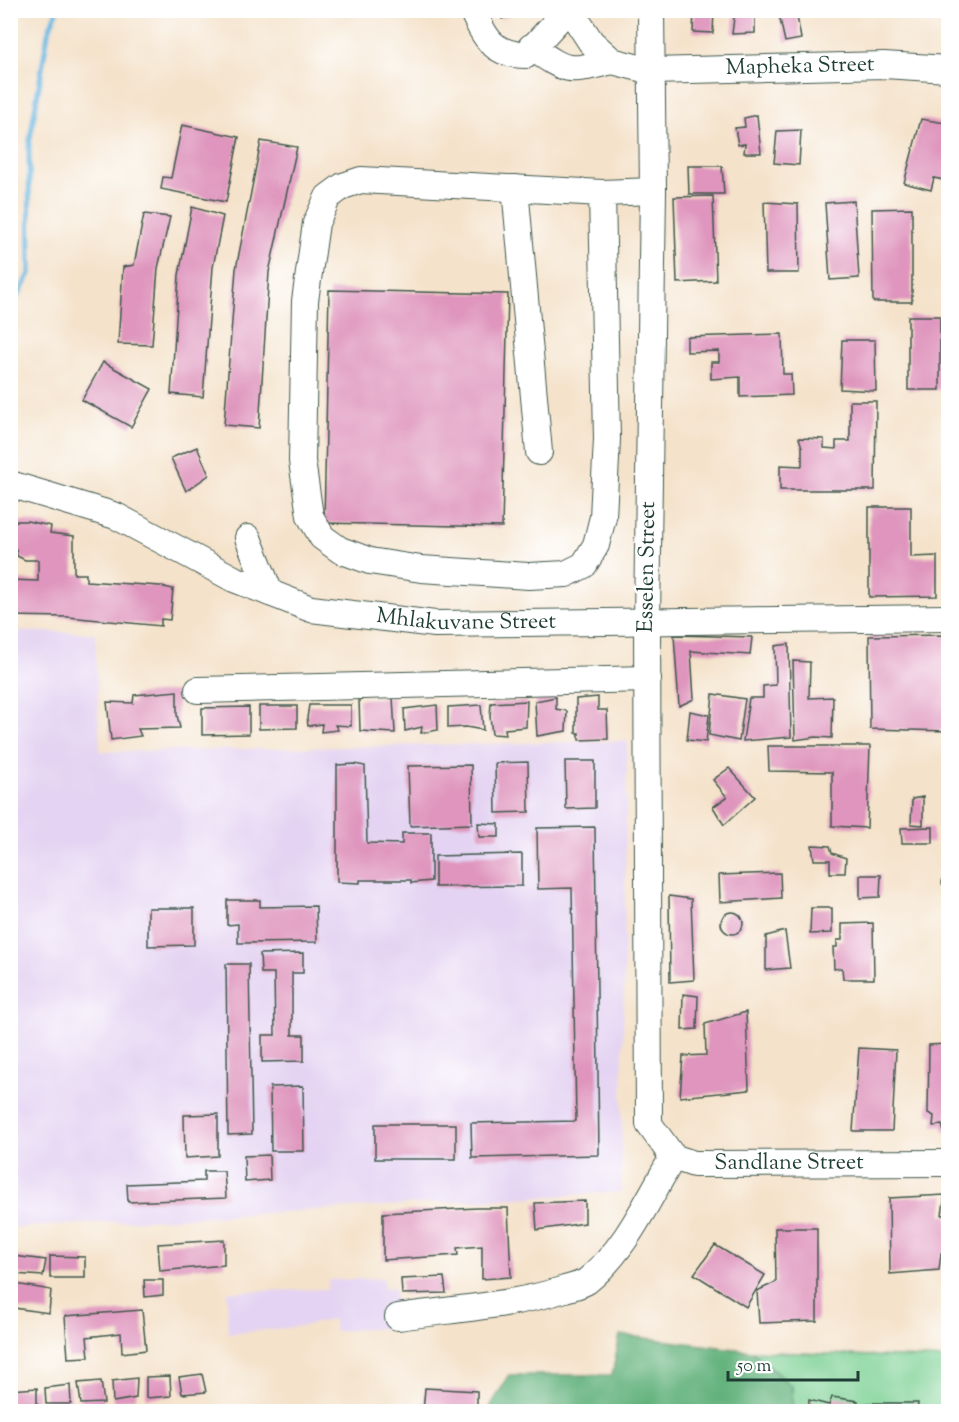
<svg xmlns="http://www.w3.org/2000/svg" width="959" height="1422" viewBox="0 0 959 1422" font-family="'Sorts Mill Goudy',serif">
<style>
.built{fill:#e4d3f2}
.green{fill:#7bd093;stroke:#4d8664;stroke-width:1.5}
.forest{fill:#64b27d;stroke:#427858;stroke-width:1.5}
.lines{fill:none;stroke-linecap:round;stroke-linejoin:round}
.stream{stroke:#65b5e0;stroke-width:5}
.building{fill:#df95bd}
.minor-casing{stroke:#3f564a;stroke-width:28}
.minor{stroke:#fff;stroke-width:26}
.labels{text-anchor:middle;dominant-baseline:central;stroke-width:4.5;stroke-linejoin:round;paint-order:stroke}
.street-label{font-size:22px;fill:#1f3d34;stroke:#fff}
</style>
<rect width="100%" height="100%" fill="#fff"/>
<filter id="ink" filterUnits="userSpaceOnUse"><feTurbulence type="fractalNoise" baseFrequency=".0167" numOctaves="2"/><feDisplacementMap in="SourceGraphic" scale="12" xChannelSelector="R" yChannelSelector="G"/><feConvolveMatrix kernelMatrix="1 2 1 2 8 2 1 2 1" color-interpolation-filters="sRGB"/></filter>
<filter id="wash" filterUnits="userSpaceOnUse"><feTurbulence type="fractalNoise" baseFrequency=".008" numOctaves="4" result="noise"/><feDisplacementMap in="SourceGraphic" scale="24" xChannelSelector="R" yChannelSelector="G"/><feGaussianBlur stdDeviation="1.35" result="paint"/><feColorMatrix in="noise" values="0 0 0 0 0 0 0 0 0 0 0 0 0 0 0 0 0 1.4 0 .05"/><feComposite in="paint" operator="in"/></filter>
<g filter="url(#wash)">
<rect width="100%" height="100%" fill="#f4e2ca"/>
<g class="built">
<polygon points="11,631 95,633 100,752 627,741 621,1192 11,1228"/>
<polygon points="384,1278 384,1289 394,1288 398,1317 388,1320 387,1328 334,1331 334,1319 304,1326 228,1334 227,1292 328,1289 328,1280"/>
</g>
<polygon class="green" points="752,1351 948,1359 948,1411 792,1411 792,1387"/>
<polygon class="forest" points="620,1335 752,1351 792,1387 792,1411 597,1412 552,1407 545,1411 488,1411 509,1375 612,1375"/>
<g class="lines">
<polyline class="stream" points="10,309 30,274 29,145 48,33 57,10"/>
</g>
<g id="blocks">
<g class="building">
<polygon points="497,10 518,10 502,19"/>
<polygon points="694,10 714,10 713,33 693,32"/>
<polygon points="735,10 755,10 755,33 732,34"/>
<polygon points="778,10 796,10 801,39 785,42"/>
<polygon points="947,112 948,181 934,178 931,190 904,183 921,119 945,123"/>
<polygon points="757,115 761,153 744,153 745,144 738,145 735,128 745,127 744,118"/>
<polygon points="182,125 239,137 226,202 161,189 163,177 171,178"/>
<polygon points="801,130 799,165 774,163 777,131"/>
<polygon points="261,141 297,147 269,272 259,428 224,425 236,269"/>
<polygon points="688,166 722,166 724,194 689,194"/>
<polygon points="713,196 716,281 677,283 674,197"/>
<polygon points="854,201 859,278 830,280 825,203"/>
<polygon points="764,202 798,204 799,273 766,273"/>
<polygon points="192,207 223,216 213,267 203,397 171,394 179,275"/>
<polygon points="912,208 912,302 873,302 872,209"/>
<polygon points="144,214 170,217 158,268 152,345 118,344 123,267 134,265"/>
<polygon points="329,290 508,294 502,527 324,523"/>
<rect x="908" y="316" width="32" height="74"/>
<polygon points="782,334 783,374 791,374 792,395 740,397 740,377 711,379 711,362 719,362 719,351 687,352 687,337"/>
<polygon points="842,340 875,340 876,391 840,389"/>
<polygon points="103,362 152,389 131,427 82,400"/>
<polygon points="850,401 876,401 875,490 780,490 780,465 802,466 802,447 799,438 824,439 824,448 836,449 836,441 850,441"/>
<polygon points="197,447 209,475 186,491 171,458"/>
<polygon points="869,507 911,507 911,557 937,556 937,596 869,597"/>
<polygon points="10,521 27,521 51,526 50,533 74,536 74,574 86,574 86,581 160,586 173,589 170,620 161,619 161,626 68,617 10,616 10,580 38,581 38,560 25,560 17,556 16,549 10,550"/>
<polygon points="674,635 752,637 750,655 691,651 694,699 679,706"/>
<polygon points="948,635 948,731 870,729 869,636"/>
<polygon points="789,644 791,737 743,741 749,698 763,698 763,686 776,685 775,646"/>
<polygon points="793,661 810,662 809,698 833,697 832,738 816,737 795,740"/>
<polygon points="177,691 177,715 180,728 138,729 141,736 111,740 107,702 133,703 134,695"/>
<polygon points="713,694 745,699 739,741 709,735"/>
<polygon points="393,697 395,733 360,731 359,699"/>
<polygon points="556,697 556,709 567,711 566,731 537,736 535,701"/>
<polygon points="598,697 598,710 607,710 608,739 579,740 579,733 576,733 576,699"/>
<polygon points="527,701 526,727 505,729 506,735 492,734 490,716 491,703"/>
<polygon points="309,705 351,705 351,726 335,725 338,730 321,732 322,724 308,726 307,718"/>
<polygon points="437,705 438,730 421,733 422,727 405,731 404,709"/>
<polygon points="481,705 483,730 466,727 448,728 448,707"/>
<polygon points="259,706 297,706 297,728 259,729"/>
<polygon points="249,707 249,734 202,735 202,708"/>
<polygon points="690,711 709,715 706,742 687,740"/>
<polygon points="768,746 870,746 867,828 832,826 832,772 769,771"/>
<polygon points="565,761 595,761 595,808 566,809"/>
<polygon points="528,762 529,812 496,813 495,763"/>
<polygon points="355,764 365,766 367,843 402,844 402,833 431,833 431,881 411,883 411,880 360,880 360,883 337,882 337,765"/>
<polygon points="471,765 472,824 410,826 408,766"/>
<polygon points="729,768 755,797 724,825 713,807 727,797 713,780"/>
<polygon points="923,797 923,825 911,824 912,799"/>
<polygon points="478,823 499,824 499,837 479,837"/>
<polygon points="595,827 599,1155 472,1158 471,1123 576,1121 572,888 538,889 537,828"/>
<polygon points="933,827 933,843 902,843 901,828"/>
<polygon points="812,845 830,846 832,853 846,858 845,873 830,873 830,860 814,860"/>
<polygon points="522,854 522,886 435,887 435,856"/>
<polygon points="944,865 948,866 948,885 942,884"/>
<polygon points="780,873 781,898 720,902 719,875"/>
<polygon points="860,875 881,875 880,897 860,898"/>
<polygon points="669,896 691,899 694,980 670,982"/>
<polygon points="227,900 260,900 260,907 316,906 317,942 238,943 238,924 227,925"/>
<polygon points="148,908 194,908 194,945 148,946"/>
<polygon points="811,908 832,908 832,933 810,934"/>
<circle cx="732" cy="923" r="11"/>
<polygon points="873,923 874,979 843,979 842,968 834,969 833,947 837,947 837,940 842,940 842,924"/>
<polygon points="785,931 790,968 766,970 766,936"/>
<polygon points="303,953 303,973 292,973 292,1035 304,1035 304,1061 262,1062 262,1035 275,1035 274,973 261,973 260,954"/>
<polygon points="226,964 249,964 252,1134 228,1135"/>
<polygon points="683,994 698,996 697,1029 682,1030"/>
<polygon points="746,1012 749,1090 680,1097 683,1056 706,1055 705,1024"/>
<polygon points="948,1044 948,1132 944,1132 942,1125 933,1126 934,1116 928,1113 929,1045"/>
<polygon points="859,1048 896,1050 892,1131 853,1131"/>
<polygon points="303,1086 304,1151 271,1151 270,1087"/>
<polygon points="218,1114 218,1156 185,1158 184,1115"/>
<rect x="375" y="1124" width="81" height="35"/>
<polygon points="269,1155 270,1180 245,1182 244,1156"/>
<polygon points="204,1171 224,1171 226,1198 128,1202 127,1184 204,1181"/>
<polygon points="945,1195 942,1215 948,1215 948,1253 941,1253 939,1270 890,1274 889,1198"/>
<polygon points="585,1201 585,1223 537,1230 535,1203"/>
<polygon points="476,1208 508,1208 511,1277 482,1279 482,1246 457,1248 458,1255 383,1260 383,1213"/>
<polygon points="775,1228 817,1228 817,1321 759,1323 757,1291 776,1282"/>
<polygon points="224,1240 224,1265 160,1271 158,1244"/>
<polygon points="715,1245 765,1275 746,1307 694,1274"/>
<polygon points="13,1256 46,1260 43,1276 14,1274"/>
<polygon points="50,1256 85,1257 85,1278 50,1278"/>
<polygon points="444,1277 446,1293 402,1294 401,1279"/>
<polygon points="144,1280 163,1280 163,1295 145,1297"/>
<polygon points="16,1284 51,1290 49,1313 14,1308"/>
<polygon points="142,1310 146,1350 122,1353 121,1333 87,1337 89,1357 68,1358 65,1316"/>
<polygon points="202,1374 206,1392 182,1394 179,1377"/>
<polygon points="170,1376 171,1396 146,1398 146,1377"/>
<polygon points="137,1378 136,1398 113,1402 112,1381"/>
<polygon points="101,1381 104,1403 81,1404 78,1383"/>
<polygon points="70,1385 71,1404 46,1404 45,1388"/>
<polygon points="37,1388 37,1406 10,1410 10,1390"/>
<polygon points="425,1388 477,1391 477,1412 423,1412"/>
<polygon points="832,1397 858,1401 857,1412 808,1412 809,1400 829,1405"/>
<polygon points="867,1403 918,1403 917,1412 866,1412"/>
<polygon points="207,1407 207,1412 183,1412 183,1409"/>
</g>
</g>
</g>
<g filter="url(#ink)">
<use href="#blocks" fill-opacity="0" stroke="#3f564a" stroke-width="1.5"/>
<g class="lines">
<defs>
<g id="minor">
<path d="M472,10C485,38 493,55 526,55L567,10"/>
<path id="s1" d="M570,10L591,42L612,61L651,71L884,65L948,69"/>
<path id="s2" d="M651,10L653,191L647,622L649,1124L673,1157L694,1164L948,1163"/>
<path d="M531,47C569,73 567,72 612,61"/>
<polyline points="515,188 539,452"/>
<polyline points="602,193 607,439 603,517 596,545 584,565 566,574 529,576 421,569 370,561 340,550 322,537 310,516 302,461 305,301 316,223 328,197 343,186 361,180 602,193 653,191"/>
<path id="s3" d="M10,484L116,516L234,579L311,609L435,624L948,618"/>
<polyline points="248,538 270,593"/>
<polyline points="198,690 648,679"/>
<path d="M398,1317C453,1309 512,1306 565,1289C572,1287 581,1285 587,1281C626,1250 648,1199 673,1157"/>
</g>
</defs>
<use href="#minor" class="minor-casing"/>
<use href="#minor" class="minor"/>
</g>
</g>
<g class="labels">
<g class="street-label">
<text stroke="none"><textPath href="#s1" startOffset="256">Mapheka Street</textPath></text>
<text transform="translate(648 567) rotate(-89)">Esselen Street</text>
<text stroke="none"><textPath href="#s3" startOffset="483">Mhlakuvane Street</textPath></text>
<text stroke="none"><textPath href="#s2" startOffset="1272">Sandlane Street</textPath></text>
</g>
</g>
<rect width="959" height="1422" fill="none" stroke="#fff" stroke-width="36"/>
<path d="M728 1371v9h130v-9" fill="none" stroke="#1f3d34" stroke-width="3"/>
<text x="737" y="1371" font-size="18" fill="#1f3d34" stroke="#ffffff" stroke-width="4.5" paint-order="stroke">50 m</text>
</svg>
